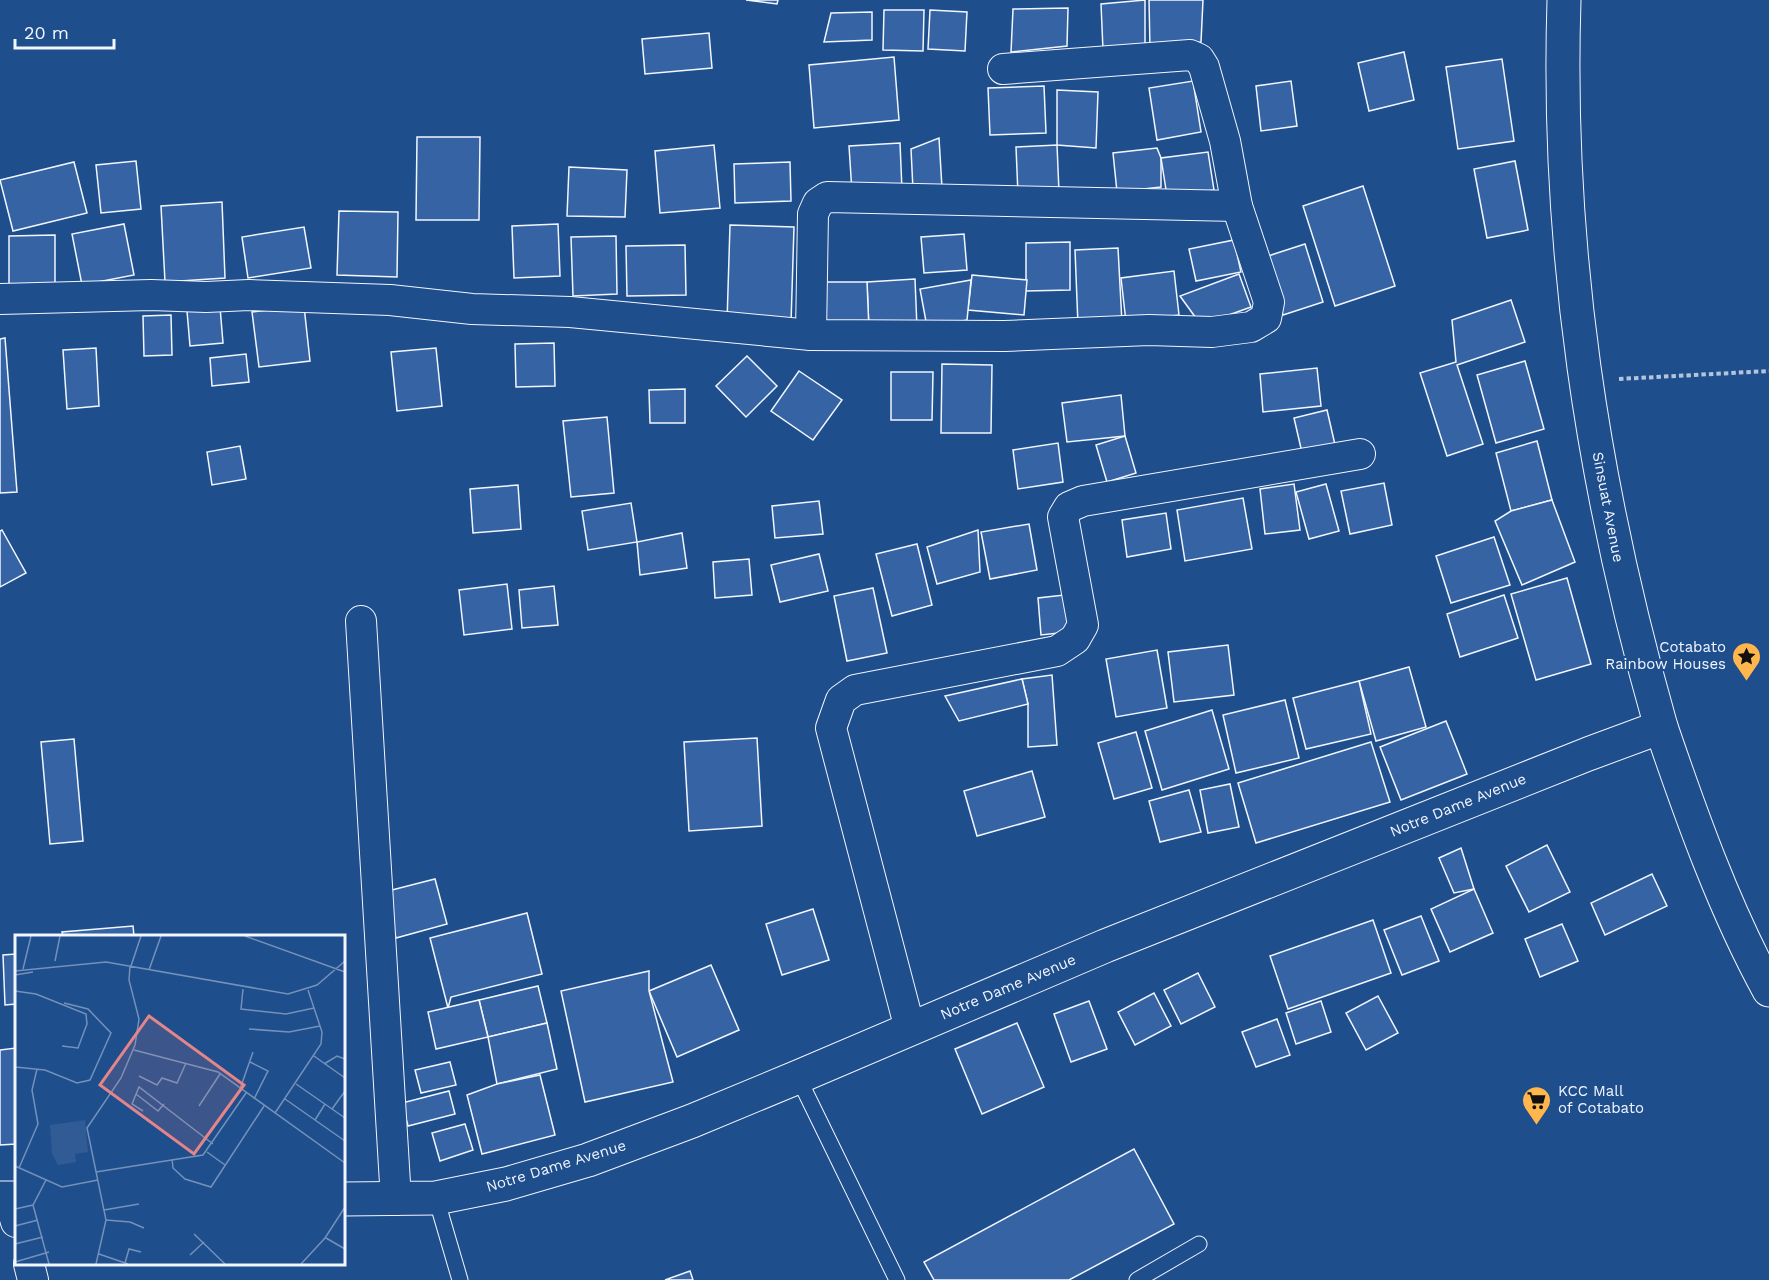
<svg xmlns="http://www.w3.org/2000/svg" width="1769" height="1280" viewBox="0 0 1769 1280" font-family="'Work Sans',sans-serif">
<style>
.building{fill:#3563a3;stroke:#f2f6ff;stroke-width:1.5}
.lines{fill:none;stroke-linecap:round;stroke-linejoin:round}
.service-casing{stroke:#f2f6ff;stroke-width:17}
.minor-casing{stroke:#f2f6ff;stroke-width:32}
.secondary-casing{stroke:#f2f6ff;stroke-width:35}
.primary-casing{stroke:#f2f6ff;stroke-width:35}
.path{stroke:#b3c4dc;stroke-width:4;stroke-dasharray:4.5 3;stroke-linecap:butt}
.service{stroke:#1f4e8c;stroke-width:15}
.minor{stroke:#1f4e8c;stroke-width:30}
.secondary{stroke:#1f4e8c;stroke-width:33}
.primary{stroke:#1f4e8c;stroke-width:33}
.labels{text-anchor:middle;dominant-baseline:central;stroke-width:4.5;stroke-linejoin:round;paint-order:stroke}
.street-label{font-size:15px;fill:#f2f6ff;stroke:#1f4e8c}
.poi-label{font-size:15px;fill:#f2f6ff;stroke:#1f4e8c;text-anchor:end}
.inset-road{fill:none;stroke:#7391ba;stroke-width:1.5}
.view{fill:#e38589;fill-opacity:0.15;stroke:#e38589;stroke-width:3}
.inset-edge{fill:none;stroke:#f2f6ff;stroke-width:3}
</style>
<rect width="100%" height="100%" fill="#1f4e8c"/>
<g class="building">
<polygon points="746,0 778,0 777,4"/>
<polygon points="1145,0 1145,49 1103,50 1101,4"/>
<polygon points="1149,0 1203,0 1201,42 1150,48"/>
<polygon points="1068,8 1067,46 1011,52 1013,9"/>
<polygon points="884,10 924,10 923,51 883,50"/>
<polygon points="930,10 967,12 965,51 928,49"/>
<polygon points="872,12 872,40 824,42 831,13"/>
<polygon points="709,33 712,68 645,74 642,39"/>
<polygon points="1404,52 1414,100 1369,111 1358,63"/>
<polygon points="894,57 899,120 814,128 809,65"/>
<polygon points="1502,59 1514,141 1458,149 1446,67"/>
<polygon points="1193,81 1201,132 1157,140 1149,88"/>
<polygon points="1291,81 1297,126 1261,131 1256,86"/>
<polygon points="1044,86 1046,133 990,135 988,88"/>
<polygon points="1057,90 1098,92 1096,148 1057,145"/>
<polygon points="417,137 480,137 479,220 416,220"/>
<polygon points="939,138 942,188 913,190 911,149"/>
<polygon points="900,143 902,190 852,192 849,146"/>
<polygon points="714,145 720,208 660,213 655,151"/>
<polygon points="1057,145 1059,192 1018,195 1016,147"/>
<polygon points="1157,148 1161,158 1161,187 1117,192 1113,153"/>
<polygon points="1208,152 1214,190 1167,196 1161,158"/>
<polygon points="136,161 141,209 101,213 96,165"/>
<polygon points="1515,161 1528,230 1487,238 1474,169"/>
<polygon points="74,162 87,213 13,231 0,180"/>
<polygon points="790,162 791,201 735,203 734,164"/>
<polygon points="569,167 627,170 625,217 567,216"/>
<polygon points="1363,186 1395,286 1335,306 1303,206"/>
<polygon points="222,202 225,278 165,282 161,206"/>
<polygon points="339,211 398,212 397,277 337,275"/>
<polygon points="124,224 134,275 82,285 72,234"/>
<polygon points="558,224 560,276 514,278 512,226"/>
<polygon points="730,225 794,227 791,323 727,322"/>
<polygon points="304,227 311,268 248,278 242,237"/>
<polygon points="964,234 967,270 924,273 921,237"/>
<polygon points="55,235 55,293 9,293 9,236"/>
<polygon points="616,236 617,294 573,296 571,237"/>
<polygon points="1234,240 1241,272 1196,281 1189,249"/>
<polygon points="1070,242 1070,290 1026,291 1026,243"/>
<polygon points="1305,244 1323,302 1283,315 1265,257"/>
<polygon points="685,245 686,295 627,296 626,246"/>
<polygon points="1118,248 1122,323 1078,325 1075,250"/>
<polygon points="1174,271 1179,315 1126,322 1121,278"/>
<polygon points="1239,274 1251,307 1201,325 1180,296"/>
<polygon points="972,275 1027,280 1024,315 968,310"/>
<polygon points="915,279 917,328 869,330 867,282"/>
<polygon points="971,280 967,320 927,327 920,289"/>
<polygon points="819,282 867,282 869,330 819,332"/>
<polygon points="1511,300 1525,342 1457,365 1483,444 1447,456 1420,373 1456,362 1452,320"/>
<polygon points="304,306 310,361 259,367 252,312"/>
<polygon points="220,307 223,343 190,346 187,311"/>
<polygon points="171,315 172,355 144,356 143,316"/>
<polygon points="5,338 17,492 0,493 0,339"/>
<polygon points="554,343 555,386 516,387 515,344"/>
<polygon points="96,348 99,406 67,409 63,350"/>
<polygon points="436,348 442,406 397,411 391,352"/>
<polygon points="246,354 249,382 212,386 210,358"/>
<polygon points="747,356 777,386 746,417 716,386"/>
<polygon points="1525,361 1544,429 1496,443 1477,375"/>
<polygon points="942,364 992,365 991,433 941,433"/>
<polygon points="1317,368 1321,406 1263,412 1260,374"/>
<polygon points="799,371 842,400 813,440 771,411"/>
<polygon points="891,372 933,372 932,420 891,420"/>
<polygon points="685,389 685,423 650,423 649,390"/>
<polygon points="1121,395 1125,436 1067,442 1062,403"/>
<polygon points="1327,410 1336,449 1303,457 1294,418"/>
<polygon points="607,417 614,493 571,497 563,421"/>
<polygon points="1125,436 1136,473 1107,482 1096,445"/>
<polygon points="1537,441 1552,500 1511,511 1496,453"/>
<polygon points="1058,443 1063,482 1018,489 1013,450"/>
<polygon points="240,446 246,479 212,485 207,452"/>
<polygon points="1384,483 1392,525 1350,534 1341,491"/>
<polygon points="1294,484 1300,530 1265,534 1260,489"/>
<polygon points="1326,484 1339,531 1309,539 1296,492"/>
<polygon points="518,485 521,529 473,533 470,489"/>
<polygon points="1243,498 1252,549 1185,561 1177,510"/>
<polygon points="1552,500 1575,562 1522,585 1495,521 1511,511"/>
<polygon points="819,501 823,534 775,538 772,506"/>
<polygon points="631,503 637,542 588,550 582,511"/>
<polygon points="1166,513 1171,549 1127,557 1122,520"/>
<polygon points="1029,524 1037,570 990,579 981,532"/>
<polygon points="2,530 26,573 0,587 0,531"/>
<polygon points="978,530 980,572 937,584 927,547"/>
<polygon points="682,533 687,568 640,575 637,542"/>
<polygon points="1494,537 1510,585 1451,603 1436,556"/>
<polygon points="917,544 932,605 892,616 876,554"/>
<polygon points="819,554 828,591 780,602 771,565"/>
<polygon points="749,559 752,595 715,598 713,562"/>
<polygon points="1567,578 1591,664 1536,680 1511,594"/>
<polygon points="507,584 512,629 464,635 459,590"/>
<polygon points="554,586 558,625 522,628 519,590"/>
<polygon points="873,588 887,653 847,661 834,596"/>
<polygon points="1073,594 1077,631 1041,635 1038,598"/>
<polygon points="1504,595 1518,638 1460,657 1447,614"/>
<polygon points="1228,645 1234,695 1174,702 1168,652"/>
<polygon points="1157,650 1167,708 1116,717 1106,659"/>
<polygon points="1409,667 1426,727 1376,741 1359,681"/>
<polygon points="1052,675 1057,745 1028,747 1028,704 1022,679"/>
<polygon points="1022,679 1028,704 959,721 945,696"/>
<polygon points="1359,681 1371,734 1306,749 1293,698"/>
<polygon points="1285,700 1299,758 1236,773 1223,715"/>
<polygon points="1212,710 1229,769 1162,790 1145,731"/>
<polygon points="1446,721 1467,774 1401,800 1380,747"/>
<polygon points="1136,732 1152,788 1114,799 1098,743"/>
<polygon points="757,738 762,826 689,831 684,742"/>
<polygon points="74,739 83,841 50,844 41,742"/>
<polygon points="1371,742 1390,802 1256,843 1238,783"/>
<polygon points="1032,771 1045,817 977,836 964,791"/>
<polygon points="1230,784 1239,827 1208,833 1200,790"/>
<polygon points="1189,790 1201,832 1160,842 1149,801"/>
<polygon points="1547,845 1570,892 1529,912 1506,866"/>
<polygon points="1461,848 1474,889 1454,893 1439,858"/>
<polygon points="1652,874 1667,906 1605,935 1591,903"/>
<polygon points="435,879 447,924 396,938 384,892"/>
<polygon points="1474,889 1493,933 1450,952 1431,909"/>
<polygon points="813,909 829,960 782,975 766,924"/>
<polygon points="527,913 542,974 451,997 448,1008 430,938"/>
<polygon points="1421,916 1439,961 1402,975 1384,930"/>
<polygon points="1373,920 1391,973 1288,1009 1270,956"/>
<polygon points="1562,924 1578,961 1540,977 1525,939"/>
<polygon points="133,926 134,936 63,936 62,932"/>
<polygon points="16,954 16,1004 5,1005 3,955"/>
<polygon points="711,965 739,1030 677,1057 649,991"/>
<polygon points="649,971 649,991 673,1082 585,1102 561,991"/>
<polygon points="1198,973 1215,1007 1181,1024 1164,990"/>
<polygon points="538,986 547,1023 488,1037 479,1000"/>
<polygon points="1154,993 1171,1026 1135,1045 1118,1012"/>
<polygon points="1378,996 1398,1033 1366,1050 1346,1013"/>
<polygon points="479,1000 488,1037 436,1049 428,1012"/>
<polygon points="1089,1001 1107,1049 1071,1062 1054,1014"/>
<polygon points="1321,1001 1331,1032 1296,1044 1286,1013"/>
<polygon points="1277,1019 1290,1055 1256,1067 1242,1032"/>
<polygon points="547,1023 557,1069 497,1084 488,1037"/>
<polygon points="1017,1023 1044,1087 982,1114 955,1049"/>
<polygon points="16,1048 16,1144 0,1145 0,1050"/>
<polygon points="450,1062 456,1085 421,1093 415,1070"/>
<polygon points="540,1075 555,1135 482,1154 467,1095 497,1084"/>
<polygon points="449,1091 455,1114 408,1126 402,1103"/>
<polygon points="465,1124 473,1150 440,1161 432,1133"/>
<polygon points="1134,1149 1174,1224 1069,1280 934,1280 924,1262"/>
<polygon points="690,1271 693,1280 665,1280"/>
</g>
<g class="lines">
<defs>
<g id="service">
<polyline points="798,1077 897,1280"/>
<polyline points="436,1198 460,1280"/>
<polyline points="1137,1280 1199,1244"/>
</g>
<g id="minor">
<polyline points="0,299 151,295 206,297 249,295 390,300 472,309 570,312 811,335 1005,336 1149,330 1212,332 1251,327 1266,318 1269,302 1237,206 1225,141 1204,67 1199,59 1190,55 1003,69"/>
<polyline points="811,335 813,214 818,203 827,197 1237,206"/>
<polyline points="361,621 396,1200"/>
<polyline points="910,1029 831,728 841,700 855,690 1057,651 1075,639 1083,625 1063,517 1069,507 1083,501 1360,454"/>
<polyline points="9,1198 16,1222"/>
<polyline points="29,1264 33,1280"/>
</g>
<path id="secondary" d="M1661,727C1691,815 1724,908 1769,990"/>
<g id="primary">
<polyline points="0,1198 16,1198"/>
<path d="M344,1199L436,1198L506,1184L588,1160L692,1121L798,1077L1105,946L1588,754L1661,727C1593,488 1556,249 1564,0"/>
</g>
</defs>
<use href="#service" class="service-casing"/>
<use href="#minor" class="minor-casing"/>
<use href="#secondary" class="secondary-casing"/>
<use href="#primary" class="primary-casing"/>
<polyline class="path" points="1619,379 1769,371"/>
<use href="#service" class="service"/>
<use href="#minor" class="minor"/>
<use href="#secondary" class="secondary"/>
<use href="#primary" class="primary"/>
</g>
<defs>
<symbol id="sight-pin" viewBox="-11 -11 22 30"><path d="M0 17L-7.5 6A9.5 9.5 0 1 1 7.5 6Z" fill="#ffb74d" stroke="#1f4e8c"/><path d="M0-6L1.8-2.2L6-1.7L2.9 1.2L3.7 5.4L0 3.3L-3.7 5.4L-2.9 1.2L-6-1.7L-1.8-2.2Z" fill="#111"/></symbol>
<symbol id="supermarket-pin" viewBox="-11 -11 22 30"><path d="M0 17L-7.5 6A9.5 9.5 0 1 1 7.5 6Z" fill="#ffb74d" stroke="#1f4e8c"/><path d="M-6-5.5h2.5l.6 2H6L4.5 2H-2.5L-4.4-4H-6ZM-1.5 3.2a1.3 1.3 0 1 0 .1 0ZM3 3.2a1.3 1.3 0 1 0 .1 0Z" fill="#111"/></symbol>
</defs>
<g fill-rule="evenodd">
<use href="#sight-pin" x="1730" y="640" width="33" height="45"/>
<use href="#supermarket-pin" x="1520" y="1084" width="33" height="45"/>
</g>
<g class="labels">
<g class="street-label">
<text transform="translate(1608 507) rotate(79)">Sinsuat Avenue</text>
<text transform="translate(1458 805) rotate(-22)">Notre Dame Avenue</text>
<text transform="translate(1008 987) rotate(-23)">Notre Dame Avenue</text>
<text transform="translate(556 1166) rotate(-17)">Notre Dame Avenue</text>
</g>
<g class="poi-label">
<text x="1726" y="647">Cotabato<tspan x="1726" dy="17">Rainbow Houses</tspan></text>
<text x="1558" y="1091" text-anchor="start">KCC Mall<tspan x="1558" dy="17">of Cotabato</tspan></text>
</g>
</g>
<g transform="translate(15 935)">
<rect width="330" height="330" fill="#1f4e8c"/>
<path d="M70,185L73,217L60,219L61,227L43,230L37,219L35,190Z" fill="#305b95"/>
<path class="inset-road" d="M230,1L330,37M40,26L45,1M116,31L126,1M8,34L16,1M134,35L146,1M0,36L91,27L273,59L302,50L330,26M0,40L18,37M228,54L226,74L271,79L299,73M0,56L21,59L71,79L72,89L63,113L47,111M234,94L274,97L305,91M119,115L203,137L330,228M299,121L330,143M235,127L253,136L239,164M309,129L322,121L330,124M0,132L30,135L62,148L75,145L96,98L73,74L49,68M124,141L142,150L147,143L162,148L171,128M281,149L330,183M225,154L238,117M121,159L143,176L149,169M270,164L330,206M184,171L205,139M317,174L330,156M128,176L117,169L124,152L198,209M260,178L306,109L307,97L293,55M300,185L310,169M192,217L210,230M157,224L158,233L170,244L196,252L249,171M0,231L47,252L83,245M4,233L23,189L17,155L22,134M81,237L188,220L231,158M18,270L34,329M0,274L18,270L31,245M89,275L124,269M91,285L115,287L129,293M0,291L23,285M179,299L210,329M311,303L330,314M0,309L28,302M84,319L113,329M175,320L189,307M0,327L34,317M110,328L114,314L126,317M81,329L91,285L72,193L106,143L120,110L124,84L114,45L115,31M286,329L310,303L330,272"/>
<path class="view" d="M134,81L229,150L179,219L85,150Z"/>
<rect width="330" height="330" class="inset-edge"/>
</g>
<path d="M15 39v9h99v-9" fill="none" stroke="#f2f6ff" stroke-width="3"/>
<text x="24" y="39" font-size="18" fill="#f2f6ff" stroke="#1f4e8c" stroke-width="4.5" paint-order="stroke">20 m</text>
</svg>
